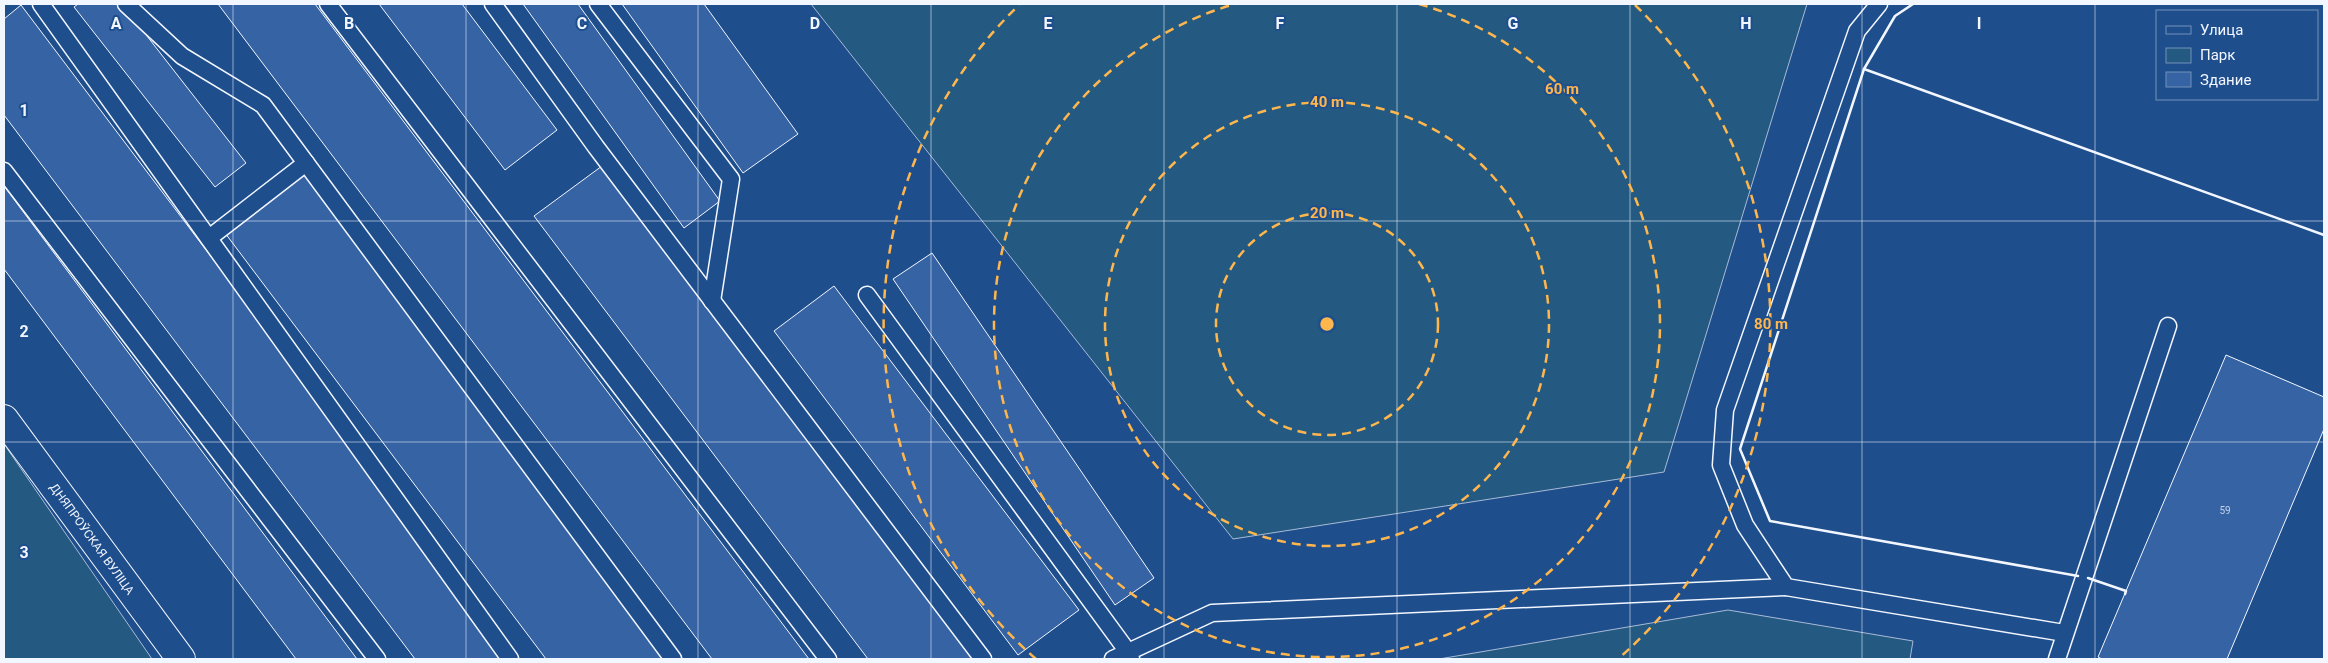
<svg xmlns="http://www.w3.org/2000/svg" width="2328" height="663" viewBox="0 0 2328 663" font-family="Roboto,sans-serif">
<style>
.green{fill:#245a82;stroke:#a8bbd7}
.building{fill:#3563a3;stroke:#f2f6ff}
.lines{fill:none;stroke-linecap:round;stroke-linejoin:round}
.service-casing{stroke:#f2f6ff;stroke-width:19}
.tertiary-casing{stroke:#f2f6ff;stroke-width:30}
.service{stroke:#1f4e8c;stroke-width:16}
.tertiary{stroke:#1f4e8c;stroke-width:28}
.wall{stroke:#f2f6ff;stroke-width:2.5}
.grid{fill:none;stroke:#f2f6ff;stroke-width:1;stroke-opacity:0.55}
.ring{fill:none;stroke:#ffb74d;stroke-width:2.5;stroke-dasharray:9 6}
.labels{text-anchor:middle;dominant-baseline:central;stroke-width:4;stroke-linejoin:round;paint-order:stroke}
.number-label{font-size:10px;fill:#c3d1e8}
.street-label{font-size:12px;fill:#f2f6ff;stroke:#1f4e8c}
.grid-label{font-size:16px;text-anchor:middle;font-weight:bold;fill:#f2f6ff;stroke:#1f4e8c;stroke-width:4;stroke-linejoin:round;paint-order:stroke}
.centre{fill:#ffb74d;stroke:#1f4e8c;stroke-width:2.5}
.ring-label{font-size:15px;text-anchor:middle;font-weight:bold;fill:#ffb74d;stroke:#1f4e8c;stroke-width:4;stroke-linejoin:round;paint-order:stroke}
</style>
<rect width="100%" height="100%" fill="#1f4e8c"/>
<g class="green">
<polygon points="811,4 1807,4 1664,472 1233,539"/>
<polygon points="4,444 152,659 4,659"/>
<polygon points="1728,610 1913,641 1910,659 1439,659"/>
</g>
<g class="building">
<polygon points="78,4 122,4 246,163 215,187 74,7"/>
<polygon points="218,4 315,4 809,659 712,659"/>
<polygon points="379,4 462,4 557,130 505,170"/>
<polygon points="523,4 578,4 720,201 684,228"/>
<polygon points="622,4 704,4 798,134 743,173"/>
<polygon points="21,5 515,659 415,659 4,115 4,19"/>
<polygon points="602,166 974,659 868,659 534,216"/>
<polygon points="301,170 670,659 546,659 222,229"/>
<polygon points="4,186 357,659 296,659 4,269"/>
<polygon points="932,253 1154,578 1115,605 893,279"/>
<polygon points="834,286 1079,610 1018,655 774,331"/>
<polygon points="2226,355 2324,397 2324,429 2227,659 2102,659 2098,657"/>
</g>
<g class="lines">
<defs>
<g id="service">
<polyline points="41,4 510,659"/>
<polyline points="126,4 182,56 263,105 673,659"/>
<polyline points="328,4 828,659"/>
<polyline points="493,4 596,147 983,659"/>
<polyline points="598,4 731,179 712,301"/>
<polyline points="1879,4 1857,31 1725,410 1721,465 1745,525 1786,587 2064,633"/>
<polyline points="4,171 377,659"/>
<polyline points="209,238 306,163"/>
<polyline points="867,295 1128,652 1131,659"/>
<polyline points="1113,659 1212,613 1786,587"/>
<polyline points="2057,659 2168,326"/>
</g>
<polyline id="tertiary" points="4,419 181,659"/>
</defs>
<use href="#service" class="service-casing"/>
<use href="#tertiary" class="tertiary-casing"/>
<use href="#service" class="service"/>
<use href="#tertiary" class="tertiary"/>
<g class="wall">
<polyline points="1864,69 1895,16 1913,4"/>
<polyline points="2078,576 1770,521 1740,449 1864,69 2324,235"/>
<polyline points="2088,578 2126,591 2125,594"/>
</g>
</g>
<path class="grid" d="M233,4V659M466,4V659M698,4V659M931,4V659M1164,4V659M1397,4V659M1630,4V659M1862,4V659M2095,4V659M4,221H2324M4,442H2324"/>
<g class="ring">
<circle cx="1327" cy="324" r="111"/>
<circle cx="1327" cy="324" r="222"/>
<path d="M1419 4A333 333 0 1 1 1235 4"/>
<path d="M1036 659A444 444 0 0 1 1019 5M1635 5A444 444 0 0 1 1618 659"/>
</g>
<g class="labels">
<g class="number-label">
<text x="2225" y="510">59</text>
</g>
<g class="street-label">
<text transform="translate(92 539) rotate(54)">ДНЯПРОЎСКАЯ ВУЛІЦА</text>
</g>
</g>
<g class="grid-label">
<text x="116" y="29">A</text>
<text x="349" y="29">B</text>
<text x="582" y="29">C</text>
<text x="815" y="29">D</text>
<text x="1048" y="29">E</text>
<text x="1280" y="29">F</text>
<text x="1513" y="29">G</text>
<text x="1746" y="29">H</text>
<text x="1979" y="29">I</text>
<text x="24" y="116">1</text>
<text x="24" y="337">2</text>
<text x="24" y="558">3</text>
</g>
<circle cx="1327" cy="324" r="8" class="centre"/>
<g class="ring-label">
<text x="1562" y="94">60 m</text>
<text x="1327" y="107">40 m</text>
<text x="1327" y="218">20 m</text>
<text x="1771" y="329">80 m</text>
</g>
<rect width="2328" height="663" fill="none" stroke="#f2f6ff" stroke-width="10"/>
<rect x="2156" y="10" width="162" height="90" fill="#1f4e8c" stroke="#7391ba"/>
<rect x="2166" y="26" width="25" height="8" fill="#1f4e8c" stroke="#7391ba"/>
<text x="2200" y="35" font-size="15" fill="#f2f6ff">Улица</text>
<rect x="2166" y="48" width="25" height="15" fill="#245a82" stroke="#7391ba"/>
<text x="2200" y="60" font-size="15" fill="#f2f6ff">Парк</text>
<rect x="2166" y="72" width="25" height="15" fill="#3563a3" stroke="#7391ba"/>
<text x="2200" y="85" font-size="15" fill="#f2f6ff">Здание</text>
</svg>
